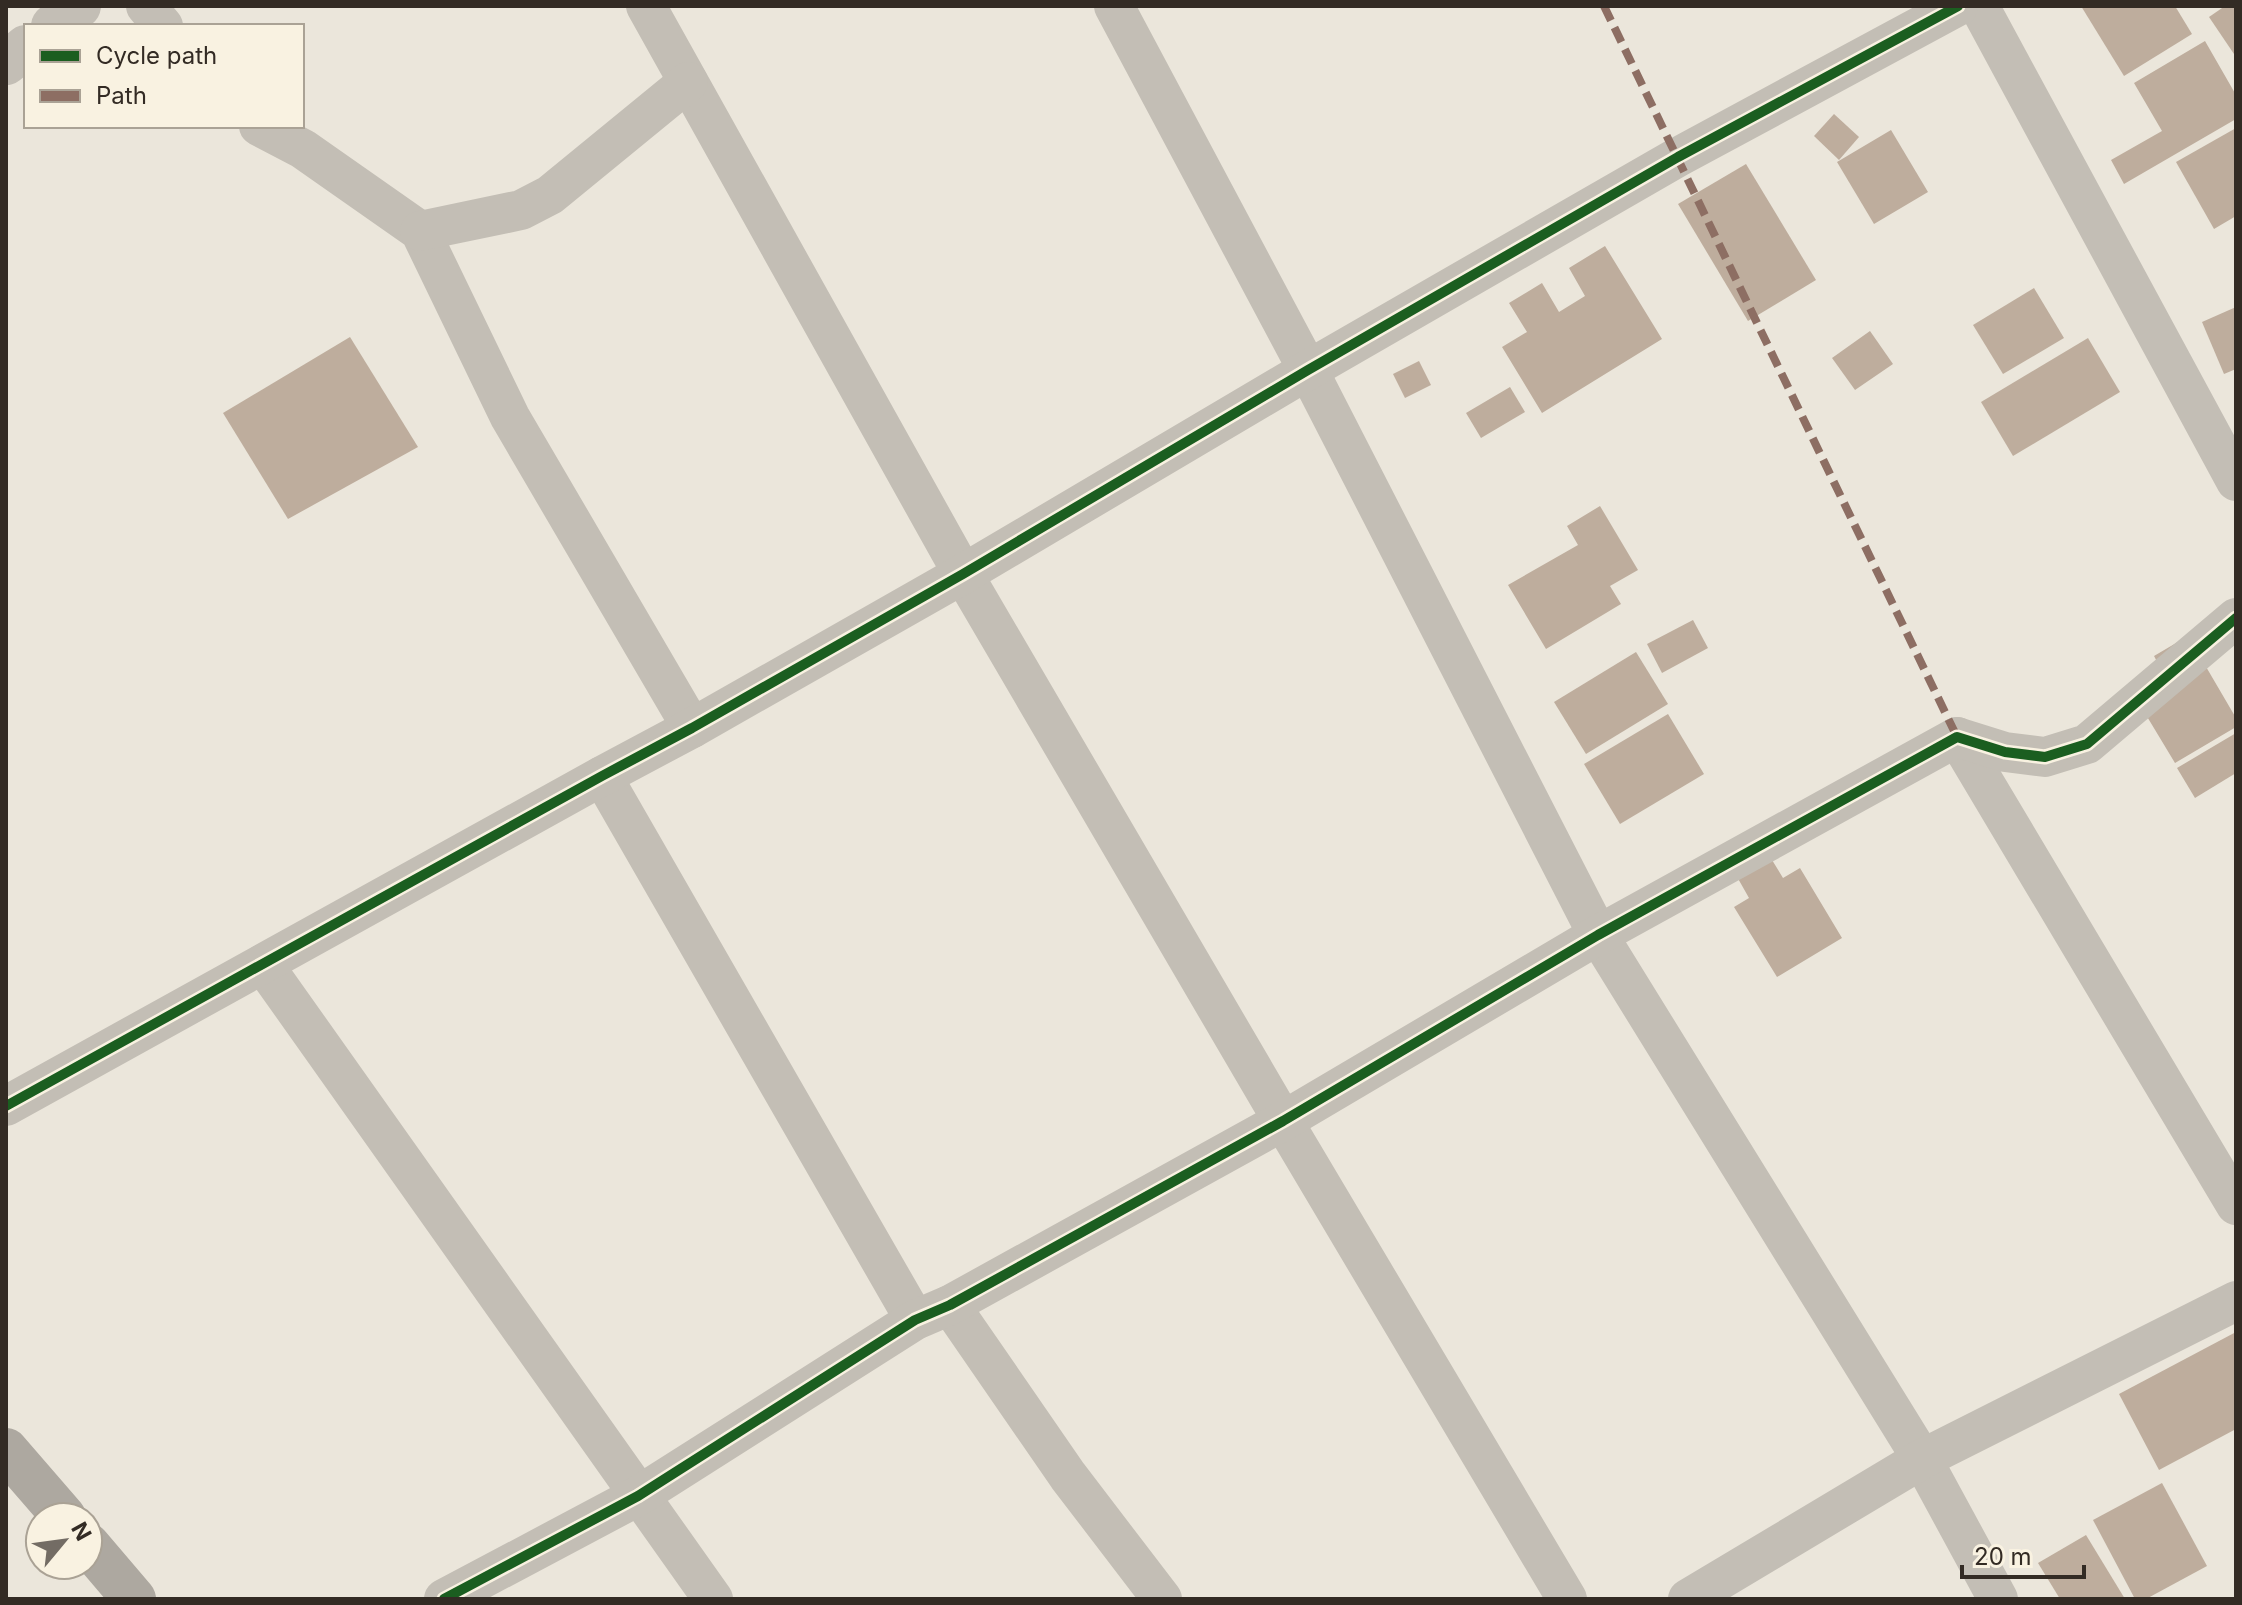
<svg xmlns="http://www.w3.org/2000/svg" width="2242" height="1605" viewBox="0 0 2242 1605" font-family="Inter,sans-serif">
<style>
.building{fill:#bead9d}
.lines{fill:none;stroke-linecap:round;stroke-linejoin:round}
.minor{stroke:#c3beb5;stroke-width:40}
.tertiary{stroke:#c3beb5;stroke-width:44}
.trunk{stroke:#ada8a0;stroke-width:44}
.quiet{stroke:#8d6e63;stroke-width:8;stroke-dasharray:16 8;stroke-linecap:butt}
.cycleway-casing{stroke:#f9f2e1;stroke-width:15}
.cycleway{stroke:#1b5e20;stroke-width:10}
</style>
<rect width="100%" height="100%" fill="#ebe6db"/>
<g class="building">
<polygon points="2081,6 2175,6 2192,34 2124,76"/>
<polygon points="2225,6 2236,6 2236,57 2209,17"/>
<polygon points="2205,41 2236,95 2236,119 2124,184 2111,160 2162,131 2134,83"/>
<polygon points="1834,114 1859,137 1839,160 1814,136"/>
<polygon points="2236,128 2236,216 2214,229 2176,162"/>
<polygon points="1891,130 1928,192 1874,224 1837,162"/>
<polygon points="1746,164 1816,280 1748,321 1678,204"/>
<polygon points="1605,246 1662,339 1542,413 1502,347 1527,332 1509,303 1542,283 1559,312 1585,296 1569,268"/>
<polygon points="2034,288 2064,338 2003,374 1973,325"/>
<polygon points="2236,307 2236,369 2224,374 2202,322"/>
<polygon points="1870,331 1893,364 1855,390 1832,358"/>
<polygon points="350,337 418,447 288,519 223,413"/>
<polygon points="2088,338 2120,392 2013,456 1981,402"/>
<polygon points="1419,361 1431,385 1405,398 1393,374"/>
<polygon points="1510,387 1525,412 1481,438 1466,413"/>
<polygon points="1600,506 1638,570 1610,586 1621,604 1546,649 1508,585 1578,545 1567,526"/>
<polygon points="1693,620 1708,648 1662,673 1647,644"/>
<polygon points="2188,636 2236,718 2236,727 2175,763 2131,690 2162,671 2154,656"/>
<polygon points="1636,652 1668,704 1586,754 1554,702"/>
<polygon points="1668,714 1704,774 1620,824 1584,764"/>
<polygon points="2236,733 2236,773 2195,798 2177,768"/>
<polygon points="1769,855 1783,878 1800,868 1842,938 1777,977 1734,907 1749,898 1736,875"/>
<polygon points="2236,1332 2236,1429 2159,1470 2119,1394"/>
<polygon points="2162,1483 2207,1566 2146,1599 2135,1599 2093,1520"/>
<polygon points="2086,1535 2125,1599 2060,1599 2038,1563"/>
</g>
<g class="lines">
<g class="minor">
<polyline points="146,6 163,26"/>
<polyline points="646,6 963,574 1283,1121 1567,1599"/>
<polyline points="1114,6 1308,370 1598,935 1922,1459 1998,1599"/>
<polyline points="1979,6 2236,481"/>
<polyline points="259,126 303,149 420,231 510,417 692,728"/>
<polyline points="420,231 521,210 550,195 688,82"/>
<polyline points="1957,737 2236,1205"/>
<polyline points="602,776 915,1320"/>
<polyline points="263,964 713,1599"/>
<polyline points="6,1106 602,776 692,728 963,574 1308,370 1678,157 1958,6"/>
<polyline points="950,1305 1068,1476 1162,1599"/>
<polyline points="444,1599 638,1496 915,1320 950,1305 1283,1121 1598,935 1957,737 2005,752 2045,757 2087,744 2236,618"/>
<polyline points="1688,1599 1922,1459 2236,1301"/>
</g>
<g class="tertiary">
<polyline points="53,26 79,6"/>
<polyline points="6,63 26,47"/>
</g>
<g class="trunk">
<polyline points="6,1450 64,1517"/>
<polyline points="88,1545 134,1599"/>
</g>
<polyline class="quiet" points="1604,6 1957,737"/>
<defs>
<g id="cycleway">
<polyline points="6,1106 602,776 692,728 963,574 1308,370 1678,157 1958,6"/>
<polyline points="444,1599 638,1496 915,1320 950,1305 1283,1121 1598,935 1957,737 2005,752 2045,757 2087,744 2236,618"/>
</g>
</defs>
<use href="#cycleway" class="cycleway-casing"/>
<use href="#cycleway" class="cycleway"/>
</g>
<rect width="2242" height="1605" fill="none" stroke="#332b24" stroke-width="16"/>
<rect x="24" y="24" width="280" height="104" fill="#f9f2e1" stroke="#aaa295" stroke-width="2"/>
<rect x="40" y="50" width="40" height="12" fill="#1b5e20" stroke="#aaa295" stroke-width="2"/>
<text x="96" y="64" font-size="24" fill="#332b24">Cycle path</text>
<rect x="40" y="90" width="40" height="12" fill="#8d6e63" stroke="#aaa295" stroke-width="2"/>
<text x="96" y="104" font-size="24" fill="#332b24">Path</text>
<g transform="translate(64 1541) rotate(61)"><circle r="38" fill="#f9f2e1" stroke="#aaa295" stroke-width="2"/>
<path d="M0-6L14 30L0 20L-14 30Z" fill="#736c64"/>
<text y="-12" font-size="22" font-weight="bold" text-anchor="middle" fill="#332b24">N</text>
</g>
<path d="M1962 1565v12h122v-12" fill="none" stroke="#332b24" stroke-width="4"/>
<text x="1974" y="1565" font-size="24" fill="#332b24" stroke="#f9f2e1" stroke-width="6" paint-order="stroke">20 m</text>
</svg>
